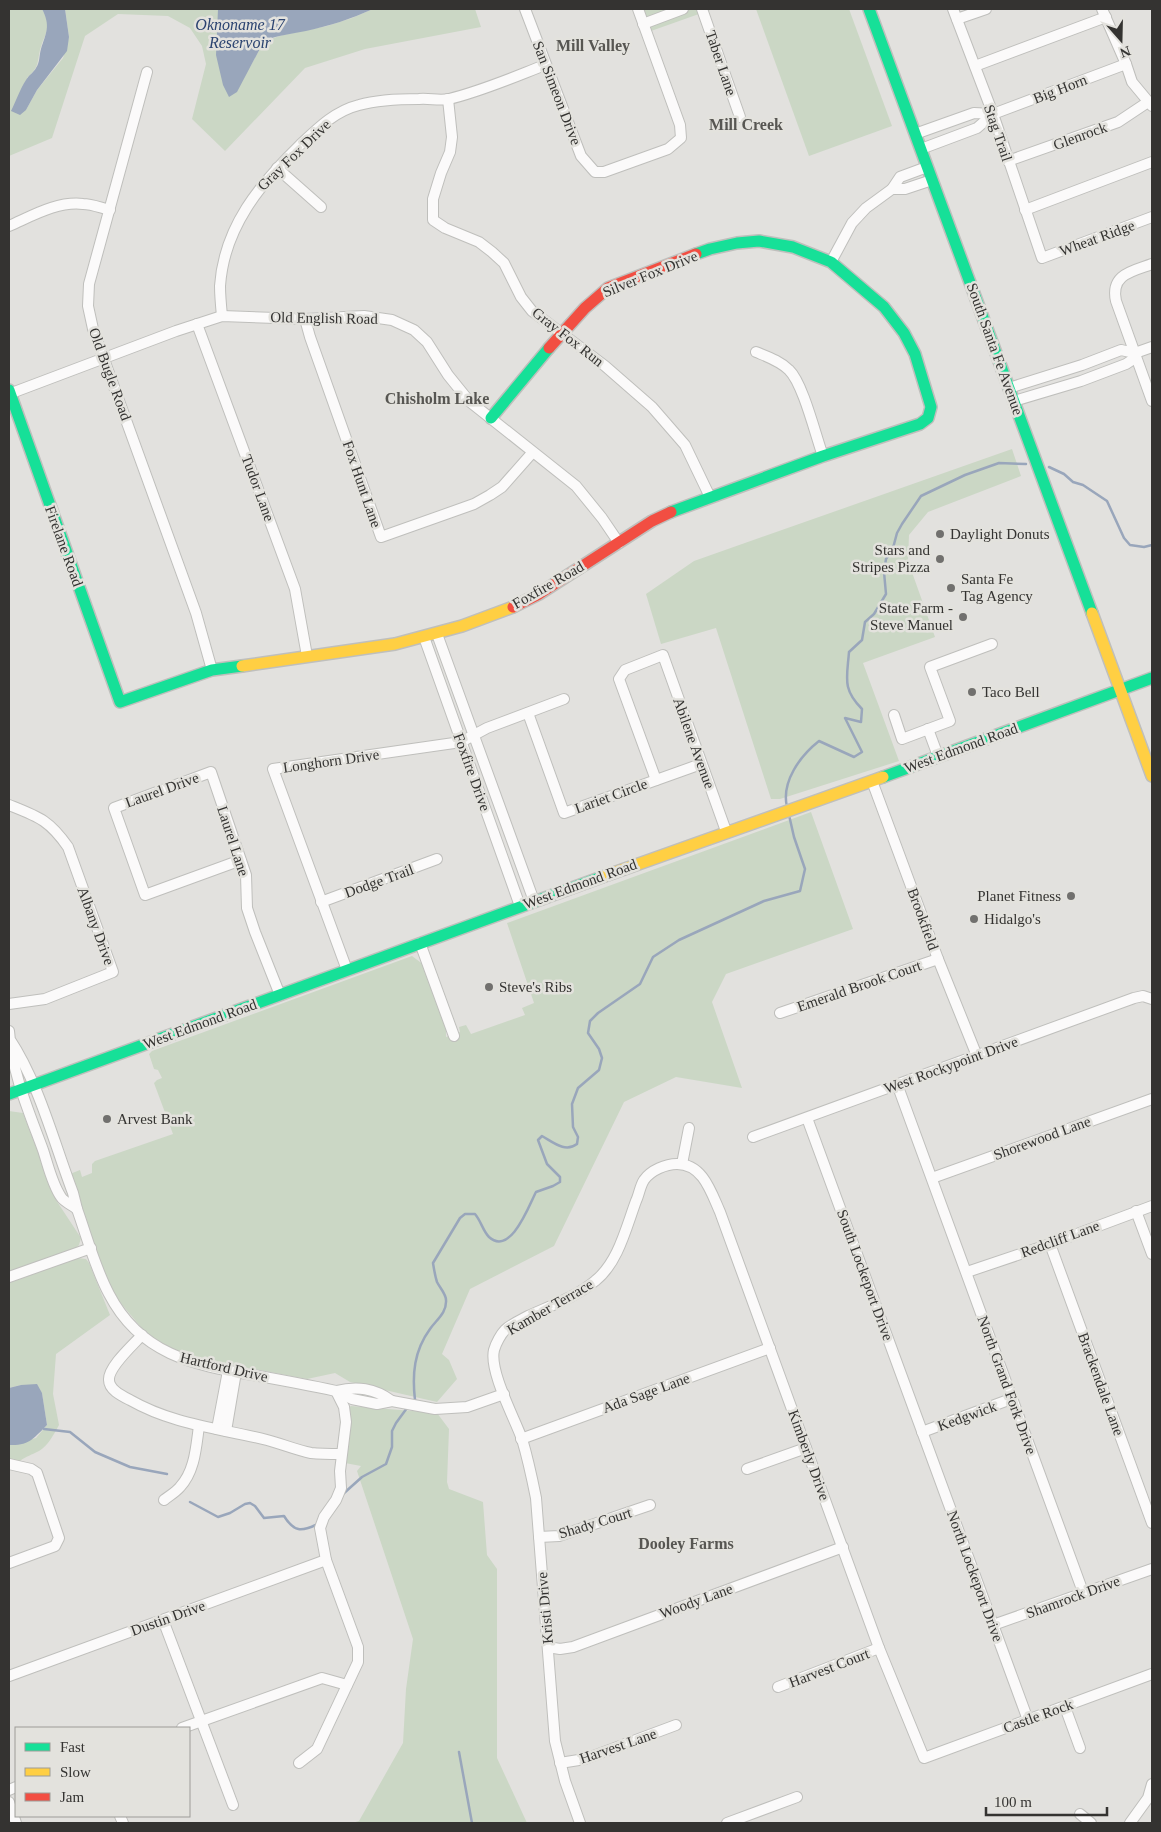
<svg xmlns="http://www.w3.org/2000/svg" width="1161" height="1832" viewBox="0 0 1161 1832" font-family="Georgia,serif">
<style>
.green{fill:#cbd7c5}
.water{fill:#99a6bb}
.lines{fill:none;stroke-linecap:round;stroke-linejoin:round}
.stream{stroke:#99a6bb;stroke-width:2.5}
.street-casing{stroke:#bfbfbc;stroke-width:12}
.fast-casing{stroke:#bfbfbc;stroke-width:14}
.slow-casing{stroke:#bfbfbc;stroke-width:14}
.jam-casing{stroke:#bfbfbc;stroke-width:14}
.street{stroke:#fbfafa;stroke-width:10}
.fast{stroke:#16e098;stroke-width:11}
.slow{stroke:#ffcf43;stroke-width:11}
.jam{stroke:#f24e42;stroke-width:11}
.poi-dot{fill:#71706e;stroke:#e3e2dd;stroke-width:2}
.labels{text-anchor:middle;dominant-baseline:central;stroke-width:5;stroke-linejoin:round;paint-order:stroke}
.street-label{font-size:15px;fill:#343331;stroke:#e3e2dd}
.poi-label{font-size:15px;fill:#343331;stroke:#e3e2dd;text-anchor:start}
.water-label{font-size:16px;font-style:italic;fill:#2b4370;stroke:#e3e2dd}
.neighbourhood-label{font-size:16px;font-weight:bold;fill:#575652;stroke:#e3e2dd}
</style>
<rect width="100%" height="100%" fill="#e2e1de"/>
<g class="green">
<path d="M9,9H42C53,28 45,32 40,50C37,64 39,67 27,78L26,110L37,90L63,58L69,37L65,9H218V16L250,67L264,41L283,35L327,26L352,18L373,9H475L481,27L365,49L305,68L225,151L192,119L206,64L202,46L190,28L168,16L118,14L85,36L52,138L9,156Z"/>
<polygon points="643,9 713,9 651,31"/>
<polygon points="756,9 849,9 892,126 809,156"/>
<polygon points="1012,449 1021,476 928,512 909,535 908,561 935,637 863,663 899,761 780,799 771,799 716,628 661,644 646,594 694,561"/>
<polygon points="811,812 853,929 726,974 712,1002 742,1088 676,1077 624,1102 554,1246 470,1289 442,1354 449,1360 457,1379 437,1402 350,1382 335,1373 307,1379 190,1357 151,1339 118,1300 105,1275 70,1174 80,1170 82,1177 92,1173 92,1164 95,1161 173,1134 154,1083 157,1080 162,1078 158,1070 154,1069 149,1054 152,1051 412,956 424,965 446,1029 446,1037 460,1032 459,1027 466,1025 471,1034 525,1015 522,1008 534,1003 507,923"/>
<polygon points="9,1111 23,1113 56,1200 81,1238 79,1245 76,1248 9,1273"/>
<path d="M78,1258L86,1259L89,1263L110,1315L56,1354L53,1394L59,1425C54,1434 48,1446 39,1451C32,1455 26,1456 20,1461L9,1459V1445L36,1438L47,1425L42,1393L21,1385L9,1388V1283Z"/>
<polygon points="351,1406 437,1413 449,1429 447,1482 449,1489 483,1502 487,1555 497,1569 497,1758 527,1823 352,1823 359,1821 403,1743 406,1689 413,1639 357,1471 361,1466 345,1463 349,1407"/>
</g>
<g class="water">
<path d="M42,9H65L69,37L67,51L37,90L26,110L20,115L11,111C16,101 20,89 26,80C29,75 34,72 36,68C40,62 39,56 41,49C46,33 51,26 42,9Z"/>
<path d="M218,9H373C351,19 329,26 306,31C291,34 278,35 264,41L237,92L229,97L223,85L216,55Z"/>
<path d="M37,1384L42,1393L47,1425C34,1438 29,1446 9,1445V1388L21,1385Z"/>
</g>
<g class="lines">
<g class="stream">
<polyline points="1049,467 1064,474 1073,482 1083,485 1107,501 1124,538 1130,545 1144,547 1152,545"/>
<path d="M787,807C781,782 800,756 819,741L854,757L862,752L845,718L861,722L862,709C842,689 847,678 849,652L862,640L865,622L874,614L886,594L884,572L886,559L893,548L897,533L902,524L921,496L965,475L999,463L1026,464"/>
<path d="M412,1402L415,1400C412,1374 414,1351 430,1329C436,1320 447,1313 446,1300C446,1294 440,1288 437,1282C435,1276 434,1269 433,1263L460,1218L465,1214H475C481,1221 483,1231 489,1237C511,1257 530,1203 536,1192L553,1186L560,1182V1177L547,1164L538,1140L542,1136C553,1142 565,1153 577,1144L578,1137L573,1127L572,1104L578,1088L599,1070L602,1058L599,1049L588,1033L590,1021L598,1013L640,984L653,957L679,940L764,901L800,891L805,869L794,837L789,815"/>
<polyline points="44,1429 70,1432 95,1452 130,1467 167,1474"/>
<polyline points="343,1494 362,1477 386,1464 392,1447 392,1431 396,1423 407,1408"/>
<path d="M190,1502L218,1517L230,1513L245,1504L250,1503L255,1506L264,1518L284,1516C294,1532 301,1532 318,1524"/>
<polyline points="459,1752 472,1823"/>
</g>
<defs>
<g id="street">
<polyline points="525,9 581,156 595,172 604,172 668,149 681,138 680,125 638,9"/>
<polyline points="702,9 740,117"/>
<polyline points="953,9 993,114 1042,258 1152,217"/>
<polyline points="1102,9 1126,64 1132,82 1152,106"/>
<polyline points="957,19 986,9"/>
<polyline points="643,24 683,9"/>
<polyline points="975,66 1106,17"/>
<polyline points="147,72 89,284 88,306 93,329 196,613 212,670"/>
<polyline points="448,99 452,137 450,152 441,173 433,199 433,220 445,228 479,242 492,252 504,263 521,297 532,311 605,366 652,407 685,445 710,497"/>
<polyline points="915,134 974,113 993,114"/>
<polyline points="921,149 977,128 993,114 1126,64"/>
<polyline points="1008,161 1118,122 1148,102"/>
<polyline points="277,168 321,207"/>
<polyline points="892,189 905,189 932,180"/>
<polyline points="1025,210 1152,162"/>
<path d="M9,226C32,216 57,201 83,204C92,204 101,208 110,210"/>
<polyline points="831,262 852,223 866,208 892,189 900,177 927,167"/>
<path d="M1152,264C1133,271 1110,274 1116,301L1152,401"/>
<path d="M222,316C221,306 220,296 220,286C224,227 260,184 300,145C318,128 335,111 359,105C377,100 400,99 419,99C429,98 439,101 449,99C482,91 514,77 545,65"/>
<polyline points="305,319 310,337 381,537 474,504 490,495 502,487 532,453"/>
<polyline points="197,324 295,589 307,656"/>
<path d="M756,352C768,357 780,361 789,370C803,383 816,437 823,456"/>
<polyline points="1009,388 1082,365 1121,350 1135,353 1152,347"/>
<polyline points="9,394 176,331 222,316 305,319 364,316 392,320 414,330 427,342 448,375 469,401 576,486 602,518 619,543"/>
<polyline points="1014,401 1081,381 1126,364 1132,360 1135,353"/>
<polyline points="437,634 534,901"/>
<polyline points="424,637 520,906"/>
<polyline points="528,713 564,813 701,764"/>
<polyline points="894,715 902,739 950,721 930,667 992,644"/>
<polyline points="928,729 938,756"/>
<polyline points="656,780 619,679 625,670 663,655 726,831"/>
<polyline points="872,781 938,959 977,1056"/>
<path d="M9,805C39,817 49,820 68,847L113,972L45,999L9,1004"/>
<polyline points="241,860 145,895 114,808 211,772 246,875 247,908 255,932 280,995"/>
<polyline points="321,902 437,859"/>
<polyline points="420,943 454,1036"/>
<polyline points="347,970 273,769 461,742 487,728 564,699"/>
<polyline points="780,1013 938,959"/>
<path d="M9,1031C12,1073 29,1112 43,1150C48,1165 52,1184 61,1197C64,1202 72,1205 77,1209L73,1193C54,1143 39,1083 9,1038"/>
<polyline points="897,1084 1083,1592"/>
<polyline points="807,1118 1028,1720"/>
<polyline points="753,1137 1134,998 1143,996 1152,999"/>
<polyline points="682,1164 689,1128"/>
<polyline points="932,1178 1152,1099"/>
<path d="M77,1209C87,1237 95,1268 109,1294C140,1354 193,1365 253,1375C281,1380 308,1385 336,1391L352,1399L377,1404L392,1401L435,1409L467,1407L504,1394"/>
<polyline points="1136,1211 1152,1254"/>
<polyline points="1050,1244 1152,1523"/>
<polyline points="967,1272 1050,1244 1152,1206"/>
<polyline points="9,1277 91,1248"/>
<path d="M142,1335C133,1345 108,1367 109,1380C109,1390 122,1396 130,1400C174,1425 219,1428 267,1440C282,1444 296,1450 311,1453C321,1454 331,1454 341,1454"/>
<path d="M336,1391C357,1386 374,1388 392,1401"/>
<polyline points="217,1429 228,1371"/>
<polyline points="226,1431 236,1372"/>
<polyline points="922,1432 1011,1399"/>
<polyline points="521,1439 770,1348"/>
<polyline points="9,1464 31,1469 37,1473 59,1538 55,1546 9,1563"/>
<polyline points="747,1469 806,1448"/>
<path d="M164,1500C169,1496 176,1492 180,1487C195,1471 196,1447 199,1426"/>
<polyline points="539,1537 559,1536 650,1505"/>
<polyline points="163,1620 233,1805"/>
<polyline points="993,1625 1152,1569"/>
<polyline points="548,1647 560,1649 573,1647 843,1547"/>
<polyline points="9,1676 326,1560"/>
<polyline points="778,1687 879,1648"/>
<polyline points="1065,1707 1080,1748"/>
<polyline points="182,1728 322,1678 347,1685"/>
<polyline points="299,1763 317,1749 358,1662 358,1647 326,1560 320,1528 324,1517 336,1500 341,1488 340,1471 346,1422 344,1407 336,1391"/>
<polyline points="560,1763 585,1759 676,1725"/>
<polyline points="9,1790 16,1787"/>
<polyline points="9,1802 16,1823"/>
<polyline points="1080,1814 1091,1823"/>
<polyline points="120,1816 123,1823"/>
<path d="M580,1823L565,1781L555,1741L536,1498C532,1478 528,1459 522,1439C514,1417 489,1371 494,1350C496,1343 501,1334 505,1330C511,1324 521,1320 528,1316C550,1306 576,1297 595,1281C618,1263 626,1228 636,1201C639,1195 640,1186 644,1180C651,1170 666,1164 677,1164C703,1164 711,1192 720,1212L879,1648L924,1758L1152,1674"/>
<polyline points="727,1823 797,1797"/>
<polyline points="1130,1823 1148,1798 1152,1784"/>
</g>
<g id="fast">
<polyline points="869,9 1092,613"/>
<polyline points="9,390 120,702 212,670 242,666"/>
<polyline points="491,418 549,348"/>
<polyline points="671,512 823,456 920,424 928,418 931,407 915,354 904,333 884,307 831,262 793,247 759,241 737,243 710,249 696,254"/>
<polyline points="883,777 1152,678"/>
<polyline points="9,1094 602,877"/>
</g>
<g id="slow">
<polyline points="1092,613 1152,776"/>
<polyline points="242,666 395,644 462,626 513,607"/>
<polyline points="602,877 883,777"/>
</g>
<g id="jam">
<polyline points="549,348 585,308 608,288 696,254"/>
<polyline points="513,607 539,594 652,521 671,512"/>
</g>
</defs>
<use href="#street" class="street-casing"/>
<use href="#fast" class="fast-casing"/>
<use href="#slow" class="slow-casing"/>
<use href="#jam" class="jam-casing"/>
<use href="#street" class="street"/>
<use href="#fast" class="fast"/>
<use href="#slow" class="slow"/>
<use href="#jam" class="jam"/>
</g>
<g class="poi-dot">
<circle cx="940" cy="534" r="5"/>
<circle cx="940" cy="559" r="5"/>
<circle cx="951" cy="588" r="5"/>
<circle cx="963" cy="617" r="5"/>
<circle cx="972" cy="692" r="5"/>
<circle cx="1071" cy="896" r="5"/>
<circle cx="974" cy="919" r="5"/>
<circle cx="489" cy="987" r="5"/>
<circle cx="107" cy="1119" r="5"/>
</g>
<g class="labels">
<g class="street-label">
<text transform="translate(721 63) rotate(71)">Taber Lane</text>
<text transform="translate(1060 89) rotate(-21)">Big Horn</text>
<text transform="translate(557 93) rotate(69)">San Simeon Drive</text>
<text transform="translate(998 133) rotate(71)">Stag Trail</text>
<text transform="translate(1080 136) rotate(-20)">Glenrock</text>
<text transform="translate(294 155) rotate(-44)">Gray Fox Drive</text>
<text transform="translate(1097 238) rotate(-20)">Wheat Ridge</text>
<text transform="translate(650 274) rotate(-22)">Silver Fox Drive</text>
<text transform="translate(324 318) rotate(1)">Old English Road</text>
<text transform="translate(568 337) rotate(38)">Gray Fox Run</text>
<text transform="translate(995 349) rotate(70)">South Santa Fe Avenue</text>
<text transform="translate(110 374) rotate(70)">Old Bugle Road</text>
<text transform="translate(362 484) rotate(71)">Fox Hunt Lane</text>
<text transform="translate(258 488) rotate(70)">Tudor Lane</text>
<text transform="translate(64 546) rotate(70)">Firelane Road</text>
<text transform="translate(548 585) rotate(-30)">Foxfire Road</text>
<text transform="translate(694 743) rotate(70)">Abilene Avenue</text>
<text transform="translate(961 748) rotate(-20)">West Edmond Road</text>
<text transform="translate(331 761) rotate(-8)">Longhorn Drive</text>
<text transform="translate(472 772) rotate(70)">Foxfire Drive</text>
<text transform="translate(162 790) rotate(-20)">Laurel Drive</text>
<text transform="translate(611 796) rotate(-20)">Lariet Circle</text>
<text transform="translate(233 841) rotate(72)">Laurel Lane</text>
<text transform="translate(379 881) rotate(-20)">Dodge Trail</text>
<text transform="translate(580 884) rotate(-20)">West Edmond Road</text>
<text transform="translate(923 919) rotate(70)">Brookfield</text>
<text transform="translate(96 926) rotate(70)">Albany Drive</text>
<text transform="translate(859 986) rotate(-19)">Emerald Brook Court</text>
<text transform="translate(200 1024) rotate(-20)">West Edmond Road</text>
<text transform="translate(951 1065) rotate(-20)">West Rockypoint Drive</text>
<text transform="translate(1042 1138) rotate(-20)">Shorewood Lane</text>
<text transform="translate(1060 1239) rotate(-20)">Redcliff Lane</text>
<text transform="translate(865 1275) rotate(70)">South Lockeport Drive</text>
<text transform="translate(550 1307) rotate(-30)">Kamber Terrace</text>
<text transform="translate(224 1367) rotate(13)">Hartford Drive</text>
<text transform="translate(1101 1384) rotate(70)">Brackendale Lane</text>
<text transform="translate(1007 1385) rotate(70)">North Grand Fork Drive</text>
<text transform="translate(646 1393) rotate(-20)">Ada Sage Lane</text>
<text transform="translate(967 1416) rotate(-20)">Kedgwick</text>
<text transform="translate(809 1455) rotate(70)">Kimberly Drive</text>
<text transform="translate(595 1523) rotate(-17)">Shady Court</text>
<text transform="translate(975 1576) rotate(70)">North Lockeport Drive</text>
<text transform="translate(1073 1597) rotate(-20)">Shamrock Drive</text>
<text transform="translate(696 1601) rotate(-20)">Woody Lane</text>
<text transform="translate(545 1608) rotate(-95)">Kristi Drive</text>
<text transform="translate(168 1618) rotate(-20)">Dustin Drive</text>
<text transform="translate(829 1668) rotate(-21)">Harvest Court</text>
<text transform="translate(1038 1716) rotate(-20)">Castle Rock</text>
<text transform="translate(618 1746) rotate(-19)">Harvest Lane</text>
</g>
<g class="poi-label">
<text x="950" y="534">Daylight Donuts</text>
<text x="930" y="550" text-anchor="end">Stars and<tspan x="930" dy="17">Stripes Pizza</tspan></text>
<text x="961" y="579">Santa Fe<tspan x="961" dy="17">Tag Agency</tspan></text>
<text x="953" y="608" text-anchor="end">State Farm -<tspan x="953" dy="17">Steve Manuel</tspan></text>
<text x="982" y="692">Taco Bell</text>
<text x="1061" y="896" text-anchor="end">Planet Fitness</text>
<text x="984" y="919">Hidalgo's</text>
<text x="499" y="987">Steve's Ribs</text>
<text x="117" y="1119">Arvest Bank</text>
</g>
<g class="water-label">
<text x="240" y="24">Oknoname 17<tspan x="240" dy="18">Reservoir</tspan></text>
</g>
<g class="neighbourhood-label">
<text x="593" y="45">Mill Valley</text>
<text x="746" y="124">Mill Creek</text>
<text x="437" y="398">Chisholm Lake</text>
<text x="686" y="1543">Dooley Farms</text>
</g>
</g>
<rect width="1161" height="1832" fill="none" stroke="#343331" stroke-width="20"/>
<rect x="15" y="1727" width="175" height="90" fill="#e3e2dd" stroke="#9d9c98"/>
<rect x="25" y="1743" width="25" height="8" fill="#16e098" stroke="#9d9c98"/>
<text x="60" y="1752" font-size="15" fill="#343331">Fast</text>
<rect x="25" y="1768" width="25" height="8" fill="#ffcf43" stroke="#9d9c98"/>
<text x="60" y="1777" font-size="15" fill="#343331">Slow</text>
<rect x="25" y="1793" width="25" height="8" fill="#f24e42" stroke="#9d9c98"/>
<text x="60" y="1802" font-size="15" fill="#343331">Jam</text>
<g transform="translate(1121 40) rotate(160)" stroke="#e3e2dd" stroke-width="4" paint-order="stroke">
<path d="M0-4L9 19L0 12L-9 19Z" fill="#343331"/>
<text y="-8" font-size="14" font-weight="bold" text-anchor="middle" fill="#343331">N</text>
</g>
<path d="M986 1807v8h121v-8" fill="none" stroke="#343331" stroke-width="2.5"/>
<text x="994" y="1807" font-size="15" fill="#343331" stroke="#e3e2dd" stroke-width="4" paint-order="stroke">100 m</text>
</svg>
